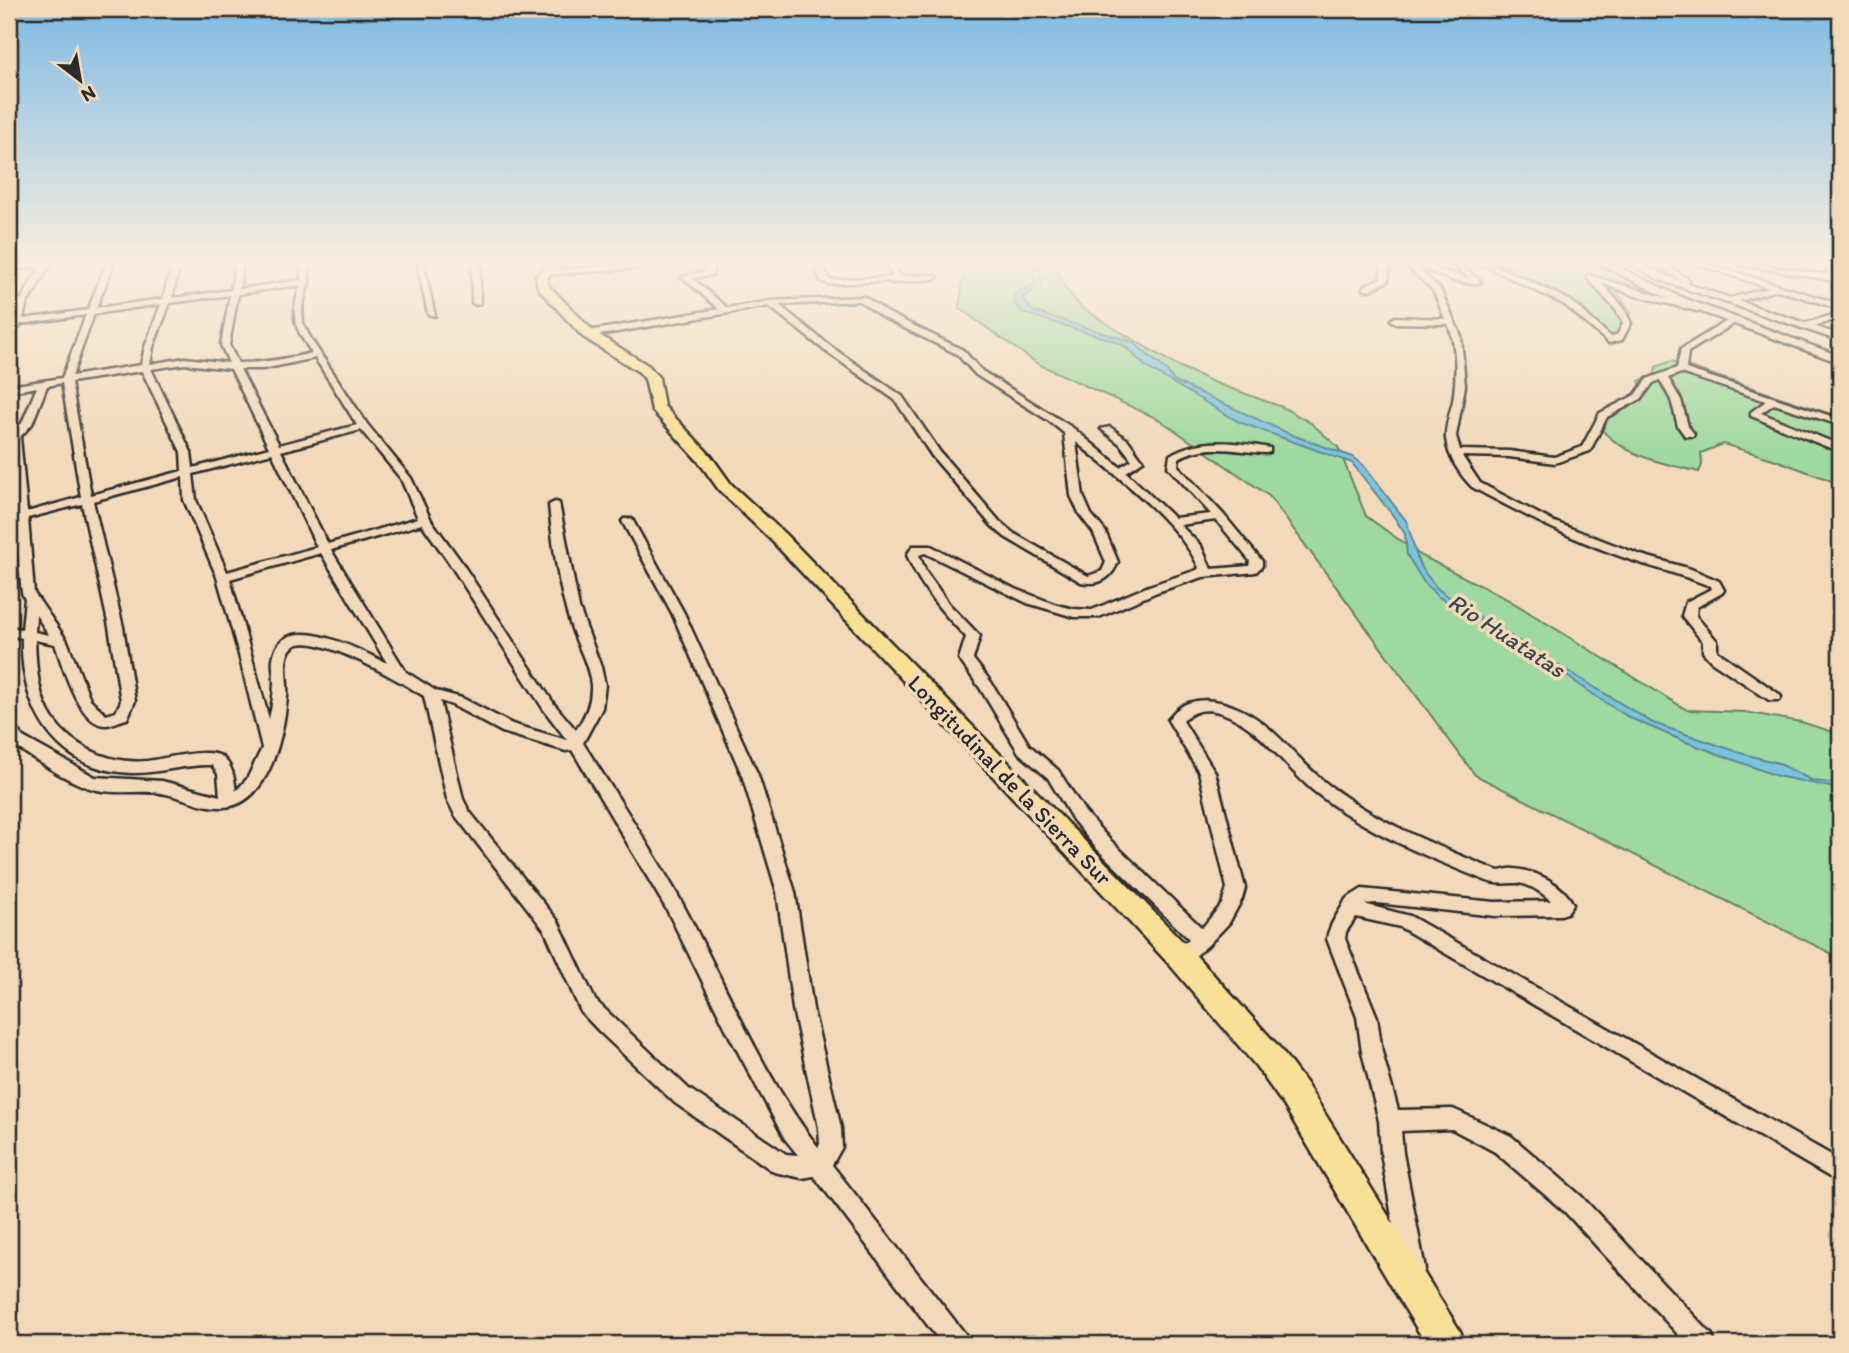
<svg xmlns="http://www.w3.org/2000/svg" width="1849" height="1353" viewBox="0 0 1849 1353" font-family="Itim,sans-serif">
<style>
.green{fill:#9fd99f;stroke:#658265;stroke-width:2}
.water{fill:#7cc4dd;stroke:#5c8796;stroke-width:2}
.lines{fill:none;stroke-linecap:round;stroke-linejoin:round}
.minor-casing{stroke:#2b2b2b;stroke-width:5}
.tertiary-casing{stroke:#2b2b2b;stroke-width:5}
.primary-casing{stroke:#2b2b2b;stroke-width:5}
.minor{fill:#f2d9ba;fill-rule:evenodd}
.tertiary{fill:#f2d9ba;fill-rule:evenodd}
.primary{fill:#fadf96;fill-rule:evenodd}
.labels{text-anchor:middle;dominant-baseline:central;stroke-width:7;stroke-linejoin:round;paint-order:stroke}
.street-label{font-size:23px;fill:#2b2b2b;stroke:#f2d9ba}
.water-label{font-size:24px;font-style:italic;fill:#3b4a4f;stroke:#f2d9ba}
</style>
<rect width="100%" height="100%" fill="#f2d9ba"/>
<filter id="ink" filterUnits="userSpaceOnUse"><feTurbulence type="fractalNoise" baseFrequency=".0143" numOctaves="2"/><feDisplacementMap in="SourceGraphic" scale="14" xChannelSelector="R" yChannelSelector="G"/><feConvolveMatrix kernelMatrix="1 2 1 2 8 2 1 2 1" color-interpolation-filters="sRGB"/></filter>
<g filter="url(#ink)">
<g class="green">
<polygon points="965,264 1054,264 1066,289 1081,307 1114,328 1176,365 1213,382 1282,407 1311,423 1338,447 1366,516 1420,555 1509,600 1687,710 1745,712 1801,722 1840,734 1840,958 1475,775 1269,496 1160,420 1038,364 959,308"/>
<path d="M1486,264H1600L1681,305L1600,276L1599,278L1618,294L1631,312L1628,330C1619,337 1613,337 1602,335L1585,309L1565,296L1510,269Z"/>
<path d="M1672,361L1840,417V484L1773,459L1723,444L1701,453L1702,465L1699,472C1662,463 1625,457 1599,427L1600,419L1639,391L1642,388L1639,381L1655,374L1656,367Z"/>
</g>
<polygon class="water" points="1032,264 1039,264 1042,284 1022,298 1032,311 1133,342 1167,371 1174,381 1292,435 1353,457 1363,465 1407,522 1418,561 1425,573 1437,588 1458,604 1653,723 1744,754 1778,763 1813,781 1840,784 1840,789 1777,776 1681,740 1630,718 1600,699 1519,643 1437,596 1423,581 1407,555 1405,534 1394,517 1352,463 1239,422 1146,367 1125,346 1111,340 1023,313 1014,303 1013,295 1035,284"/>
<g class="lines">
<defs>
<g id="minor">
<path d="M27,264H51L26,305L23,319L88,310L106,264H114L96,308L163,299L172,264H180L172,298L231,290L235,264H243L239,289L301,280V264H309V282L302,307L303,324L312,341L367,424L411,478L431,520L460,560L554,704L576,730C585,717 592,702 591,685C589,663 576,644 570,623C558,585 553,545 549,505L555,502L559,503L579,608L601,667L605,685L602,708L583,743C616,795 651,847 681,901C725,982 761,1074 818,1147L820,1144L819,1128L793,1009L777,892L742,775L672,613L622,521L624,519H632L684,613L758,775L795,892L813,1009L841,1128L842,1147L832,1165L966,1335L969,1344H942L814,1176L802,1178L774,1172L675,1103L600,1032L581,1012L545,931L455,815L447,799L424,696C403,683 315,631 294,646C280,656 289,682 287,697C284,733 269,806 223,807C203,808 185,798 166,794C143,789 120,795 97,790C67,783 39,761 13,745L9,740V725L14,726L23,737L95,777L162,781L220,796L218,774L212,765C184,764 158,774 131,773C54,770 20,707 22,638L9,635V627L22,629L25,599L22,593L14,517L9,418L13,419L17,428L22,423L37,387L9,392V386L62,378L86,315L21,324L12,338L9,339V330L12,325H9V321L14,320L18,306L9,297V291L21,300L40,267L9,270V266ZM300,285C291,318 293,325 312,353C286,359 262,363 238,363L229,345L238,294ZM230,295L221,345L229,363L185,358L150,364L153,347L170,303ZM161,304L145,347L141,365L72,376L94,314ZM315,358L357,425L279,445L240,369H263ZM185,364L231,369L269,448L193,468L191,452L151,369ZM142,371L181,452L182,471L91,495L71,382ZM62,383L81,497L27,512L20,437L32,424L47,386ZM361,430L401,479L418,518L328,544L281,451ZM272,453L317,547L227,572L196,500L193,474ZM183,477L184,500L217,577L238,651L262,748L247,779L236,791C234,778 233,766 222,757C210,747 163,759 147,761C107,765 61,743 45,704C37,684 36,662 35,640L55,644C62,664 79,726 106,725C112,725 121,720 127,719L135,701L123,627L93,501ZM82,504L109,627L121,701L116,712L106,715L90,699L67,641L34,593L28,518ZM422,524L448,561L544,710L567,740L512,724L462,698L436,691L406,672L331,550ZM321,553L387,663C362,652 282,606 273,659C272,666 274,673 274,681C274,693 272,707 269,719L230,579ZM36,615L49,635L35,632ZM440,701L452,705L502,732L566,751L572,750L667,910L730,1037L785,1139L798,1155L786,1154L689,1089L595,1000L558,921L469,811L463,799Z"/>
<polygon points="417,264 427,264 424,266 435,316 428,314"/>
<polygon points="472,264 480,264 480,303 476,305 472,303"/>
<polygon points="636,264 667,264 663,266 545,275 541,273 545,271"/>
<path d="M706,264H714L713,275L692,278L727,308L771,301L865,297L888,313L963,350L982,371L1073,428L1120,467L1132,460L1120,444L1101,429L1110,427L1128,440L1143,461L1126,472L1174,518L1211,514L1168,467L1170,455C1199,437 1238,442 1270,448V452L1266,453C1237,452 1206,442 1179,458L1178,466L1223,514L1262,561V566L1256,572L1203,577L1157,592L1099,617H1074L1027,603L925,553L919,555L926,572L949,604L980,636L973,659L991,682L1029,745L1058,770L1085,812L1108,838L1202,928L1222,904L1227,888L1199,772L1168,720C1183,696 1211,697 1235,707C1274,722 1297,762 1330,786C1380,824 1440,847 1498,871C1504,871 1508,868 1514,869C1537,871 1563,884 1573,904L1567,913L1561,915L1495,916L1377,903L1364,904L1410,916L1840,1160V1183L1400,927L1356,917L1346,932L1345,939L1377,1017L1382,1052L1398,1110L1453,1109L1511,1136L1581,1196L1712,1335L1715,1344H1687L1565,1212L1495,1152L1452,1129L1401,1131L1403,1153L1425,1269L1421,1277L1413,1281L1405,1277L1401,1269L1381,1153L1379,1121L1362,1052L1357,1017L1327,939C1329,924 1340,912 1346,899L1362,889L1495,902L1551,901C1543,893 1527,882 1515,883C1504,883 1498,885 1487,881C1427,857 1366,832 1315,792C1285,768 1263,730 1227,715C1211,708 1195,708 1183,721L1215,772L1245,888L1242,899L1229,923L1208,945L1187,963L1180,965L1173,963L1171,957L1173,951L1189,939L1096,848L1073,820L1048,778L1019,753L980,688L959,659L966,637C942,612 920,587 907,555L913,546H931L1013,588L1057,605L1074,609L1092,610L1149,586L1197,570L1199,568C1181,524 1113,473 1076,442L1083,496L1091,514L1105,531L1118,562C1111,579 1099,586 1081,582L1005,537L992,526L932,456L895,400L824,350L769,306L588,337L584,334L588,331L719,309L682,277L706,271ZM860,301L882,317L957,354L976,375L1049,421L1064,433L1071,496L1080,515L1093,532L1106,562L1102,571L1088,576L1013,533L1000,522L940,452L902,396L830,346L779,305ZM1216,520L1250,561L1249,566L1211,569L1201,546L1180,525Z"/>
<polygon points="815,264 823,264 829,280 893,277 886,264 894,264 900,276 934,275 938,277 934,279 892,283 888,281 828,284 821,281"/>
<polygon points="1382,264 1390,264 1388,281 1370,290 1364,290 1364,286 1381,278"/>
<path d="M1404,264H1412L1440,289L1461,336L1465,386L1456,436L1460,450L1509,451L1554,457L1582,447L1600,413L1635,395L1647,379L1677,368L1681,349L1732,318L1735,319V323L1688,352L1686,369L1840,419V425L1774,404L1761,413L1840,445V452L1751,416V412L1766,401L1681,373L1668,378L1681,400L1688,426L1694,434L1693,436H1685L1678,426L1671,400L1660,380L1653,383L1641,399L1607,417L1590,451L1555,463L1509,457L1462,456L1480,483L1552,521L1641,555L1691,569L1719,581L1724,590L1722,593L1697,607L1696,616L1717,641V651L1779,694L1781,697L1779,700H1769L1711,661L1703,652V642L1682,616L1686,602L1711,589L1710,586C1685,576 1659,569 1634,561C1577,542 1524,515 1472,487C1460,475 1448,457 1446,439C1445,427 1450,413 1453,401C1457,377 1457,346 1448,324L1395,323L1391,320L1395,317L1445,319L1433,290Z"/>
<path d="M1414,264H1424L1469,279L1453,264H1461L1481,282C1467,288 1428,272 1414,264Z"/>
<polygon points="1482,264 1492,264 1571,301 1611,337 1618,334 1623,323 1616,310 1588,279 1588,275 1704,309 1697,311 1633,295 1601,283 1623,307 1631,323 1622,340 1609,343 1565,305"/>
<polygon points="1631,264 1640,264 1680,281 1658,264 1667,264 1689,280 1688,284 1730,298 1769,288 1697,264 1708,264 1840,304 1840,309 1777,290 1739,301 1805,323 1840,313 1840,318 1814,326 1840,335 1840,341 1660,280"/>
<polygon points="1738,264 1756,264 1828,275 1824,264 1832,264 1836,276 1840,277 1840,281 1838,281 1840,301 1836,299 1830,280"/>
</g>
<polygon id="tertiary" points="1600,264 1612,264 1683,298 1840,356 1840,363 1675,302"/>
<polygon id="primary" points="549,264 562,264 548,276 548,285 593,331 649,366 659,378 664,406 711,456 731,484 785,534 1190,949 1278,1046 1307,1085 1460,1331 1465,1344 1426,1344 1285,1107 1256,1066 1170,965 773,542 719,490 699,462 652,410 645,379 639,372 583,337 538,288 536,275"/>
</defs>
<use href="#minor" class="minor-casing"/>
<use href="#tertiary" class="tertiary-casing"/>
<use href="#primary" class="primary-casing"/>
<use href="#minor" class="minor"/>
<use href="#tertiary" class="tertiary"/>
<use href="#primary" class="primary"/>
</g>
</g>
<linearGradient id="sky" x2="0" y2="1"><stop stop-color="#7dbae4"/><stop offset="0.58" stop-color="#f9eee0"/><stop offset="1" stop-color="#f9eee0" stop-opacity="0"/></linearGradient>
<rect width="1849" height="453" fill="url(#sky)"/>
<g class="labels">
<g class="street-label">
<text transform="translate(1010 780) rotate(46)">Longitudinal de la Sierra Sur</text>
</g>
<g class="water-label">
<text transform="translate(1507 635) rotate(33)">Rio Huatatas</text>
</g>
</g>
<rect width="1849" height="1353" fill="none" stroke="#f2d9ba" stroke-width="35"/>
<rect x="18" y="18" width="1814" height="1318" fill="none" stroke="#2b2b2b" stroke-width="2.5" filter="url(#ink)"/>
<g transform="translate(80 80) rotate(149)" stroke="#f2d9ba" stroke-width="5" paint-order="stroke">
<path d="M0-5L12 26L0 18L-12 26Z" fill="#2b2b2b"/>
<text y="-10" font-size="19" font-weight="bold" text-anchor="middle" fill="#2b2b2b">N</text>
</g>
</svg>
